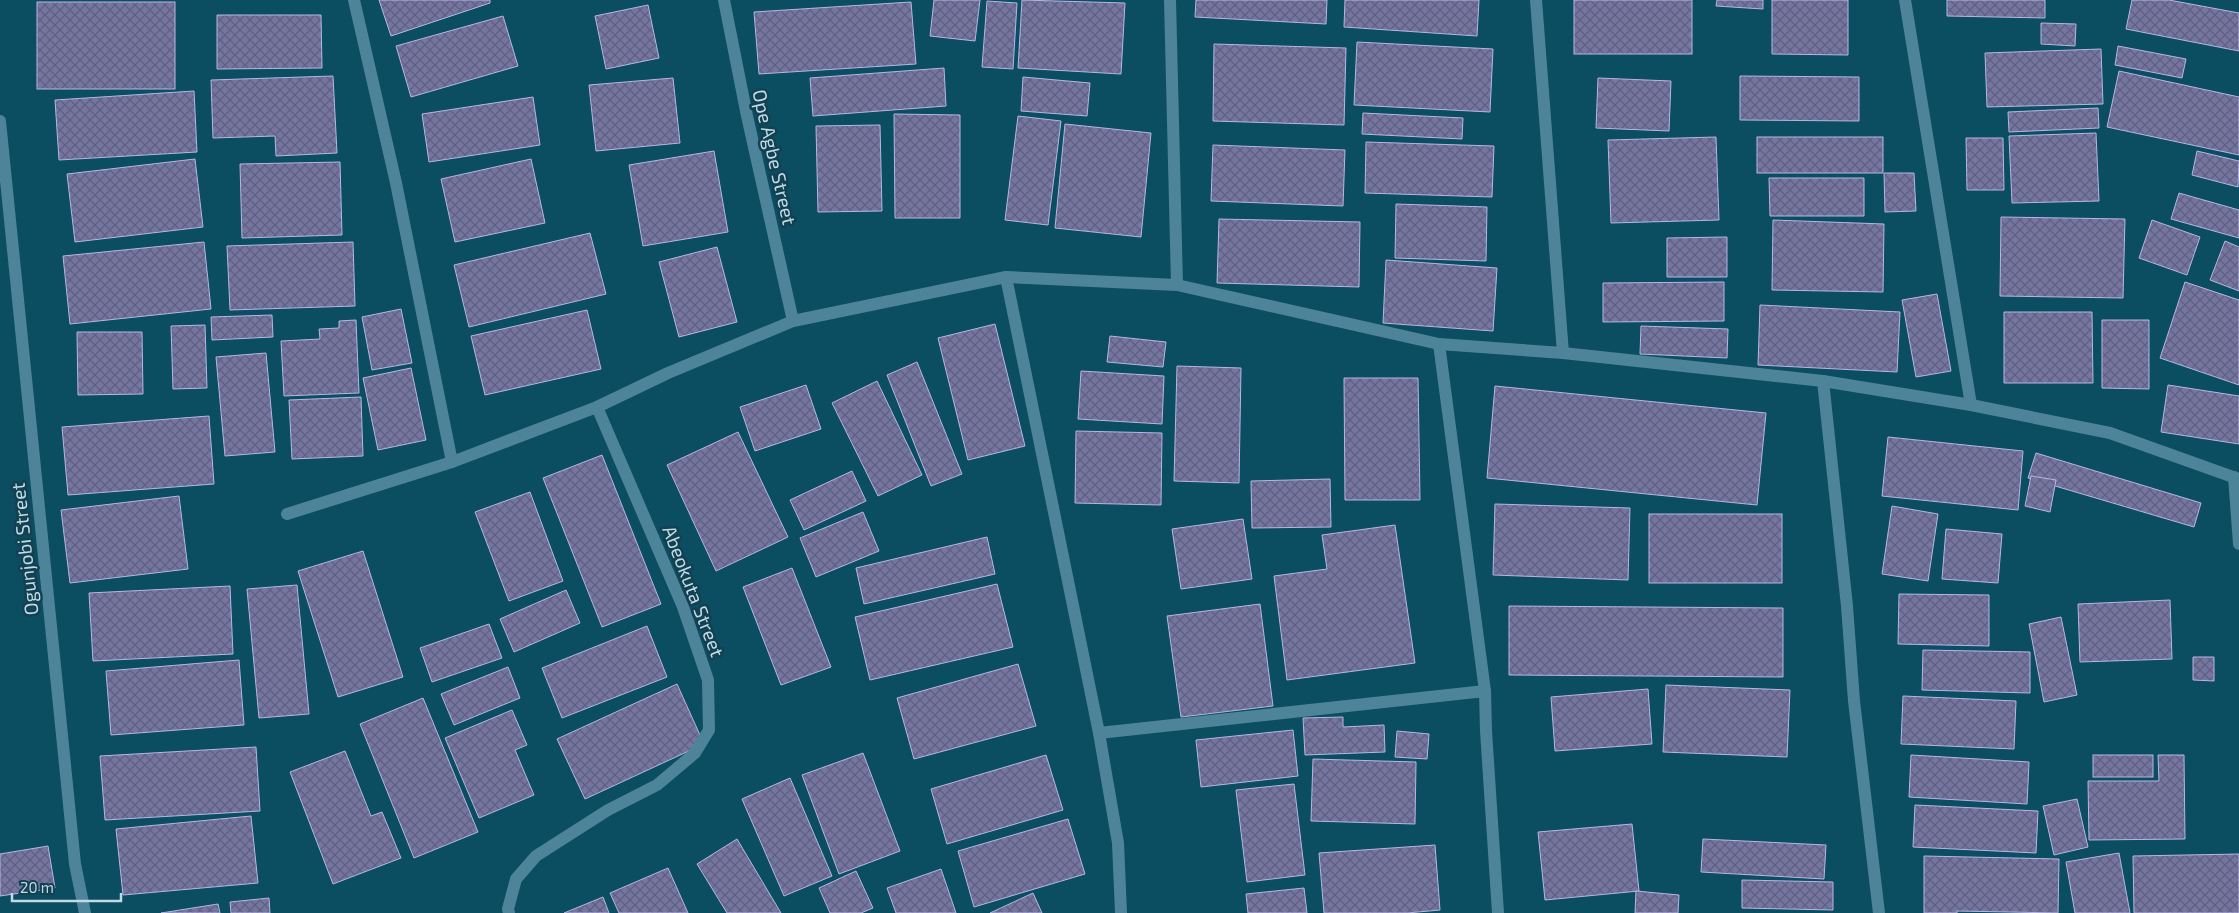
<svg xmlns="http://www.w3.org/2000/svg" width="2239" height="913" viewBox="0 0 2239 913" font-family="'Exo 2',sans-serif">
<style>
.building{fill:url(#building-cross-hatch);stroke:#b6b6e7}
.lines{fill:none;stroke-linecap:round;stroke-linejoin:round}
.minor{stroke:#4d8499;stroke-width:12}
.labels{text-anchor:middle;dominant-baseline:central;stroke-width:5;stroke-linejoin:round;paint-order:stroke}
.street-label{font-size:19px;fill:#bedbe7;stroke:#134151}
</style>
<defs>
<pattern id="building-cross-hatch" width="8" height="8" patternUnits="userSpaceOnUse" patternTransform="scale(1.25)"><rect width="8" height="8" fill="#7675a2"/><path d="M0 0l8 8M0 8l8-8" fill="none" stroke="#5e617d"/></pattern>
</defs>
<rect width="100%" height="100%" fill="#0b4d61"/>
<g class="building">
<polygon points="379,0 490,0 490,3 391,36"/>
<polygon points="934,0 980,0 975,41 930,36"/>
<polygon points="1022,0 1125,3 1121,74 1018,68"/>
<polygon points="1196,0 1327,0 1326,24 1195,17"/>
<polygon points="1345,0 1479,0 1477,36 1344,27"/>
<rect x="1574" y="0" width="118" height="54"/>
<polygon points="1717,0 1763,0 1763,9 1716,6"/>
<polygon points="1772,0 1848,0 1848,55 1772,54"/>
<polygon points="1947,0 2045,0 2045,18 1947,16"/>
<polygon points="2132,0 2169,0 2239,13 2239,51 2126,29"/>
<polygon points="987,1 1017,3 1013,69 982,67"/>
<rect x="37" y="2" width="138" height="87"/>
<polygon points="911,2 916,64 759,74 754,12"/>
<polygon points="648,5 659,58 606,69 595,16"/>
<polygon points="217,15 321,15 322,68 217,69"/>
<polygon points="503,16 518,66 411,97 396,46"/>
<polygon points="2041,23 2076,24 2075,46 2041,44"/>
<polygon points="1357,42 1493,49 1490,112 1354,105"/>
<polygon points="1214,44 1346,48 1344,125 1213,121"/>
<polygon points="2118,46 2186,59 2182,78 2115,65"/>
<polygon points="2101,49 2103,104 1987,107 1985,53"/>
<polygon points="944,68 946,106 813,116 810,78"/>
<polygon points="2119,71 2239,97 2239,155 2107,127"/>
<polygon points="333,76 337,153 276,156 275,136 213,138 211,80"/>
<polygon points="1740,76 1859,77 1859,121 1740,120"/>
<polygon points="1023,77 1090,83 1087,116 1021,111"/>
<polygon points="673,78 680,143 596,151 589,85"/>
<polygon points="1598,78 1671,81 1669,131 1596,128"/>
<polygon points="194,91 197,152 59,160 55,100"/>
<polygon points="533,97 540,145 429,162 422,114"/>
<polygon points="2098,108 2099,128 2009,132 2008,112"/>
<polygon points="1363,113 1463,118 1462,139 1362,134"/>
<polygon points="894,114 960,115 960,218 895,218"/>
<polygon points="1018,116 1061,121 1048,225 1005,220"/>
<polygon points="1065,124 1151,133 1141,237 1055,228"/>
<polygon points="880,125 882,211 818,212 816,126"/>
<polygon points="2096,133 2099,201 2012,203 2009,136"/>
<polygon points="1716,137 1719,220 1611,223 1608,140"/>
<rect x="1757" y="137" width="126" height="36"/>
<polygon points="1966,138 2003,138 2004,190 1967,190"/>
<polygon points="1366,142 1494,146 1492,197 1365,193"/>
<polygon points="1213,145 1345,150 1343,206 1211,201"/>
<polygon points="714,151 728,232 643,246 629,165"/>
<polygon points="2197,151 2239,161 2238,187 2192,175"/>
<polygon points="195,159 203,227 75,242 67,174"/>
<polygon points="531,159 545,223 455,242 441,179"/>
<polygon points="340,162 342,235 242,238 240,164"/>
<polygon points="1884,173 1914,173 1916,211 1885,212"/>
<polygon points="1769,178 1864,178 1864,216 1770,216"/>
<polygon points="2179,193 2239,210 2239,238 2171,219"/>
<polygon points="1396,204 1487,207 1486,261 1395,258"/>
<polygon points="2001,217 2125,219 2123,298 2000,296"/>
<polygon points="1219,219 1360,222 1359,287 1217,283"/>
<polygon points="1773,220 1884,224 1883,292 1772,290"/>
<polygon points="2152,220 2200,237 2187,275 2139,258"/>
<polygon points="590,233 606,294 469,327 454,265"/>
<polygon points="1727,237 1727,277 1667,277 1667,238"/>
<polygon points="2225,241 2239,247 2239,291 2210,280"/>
<polygon points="204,242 211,309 70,324 63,256"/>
<polygon points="353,242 355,306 230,310 227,246"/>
<polygon points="717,247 737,322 679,337 659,262"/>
<polygon points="1386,260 1497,268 1493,331 1383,323"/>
<polygon points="1724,282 1724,321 1603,322 1603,283"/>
<polygon points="2185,282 2239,300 2239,385 2160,358"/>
<polygon points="1937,294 1951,371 1916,377 1902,300"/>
<polygon points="1760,305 1900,312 1897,372 1758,365"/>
<polygon points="401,309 412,363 372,370 362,317"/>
<polygon points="587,310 601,369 485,395 471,336"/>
<polygon points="2004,312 2092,312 2093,383 2004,383"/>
<polygon points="272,315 273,337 212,340 211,317"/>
<polygon points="356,320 359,393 284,396 281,341 320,339 319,329 339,328 339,321"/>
<polygon points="2102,320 2149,320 2149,389 2102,388"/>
<polygon points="995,324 1025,446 968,460 938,338"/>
<polygon points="205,325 207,388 173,389 171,326"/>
<polygon points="1641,326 1728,329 1727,358 1640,354"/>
<polygon points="77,332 142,332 143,394 78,395"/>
<polygon points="1110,336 1166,342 1163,367 1107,362"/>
<polygon points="266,353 275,452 225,456 216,357"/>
<polygon points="917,362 962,474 931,486 887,375"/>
<polygon points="1177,366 1241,368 1239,483 1174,481"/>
<polygon points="411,368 426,440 378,450 363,378"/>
<polygon points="1081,371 1164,376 1162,424 1078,419"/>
<polygon points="1344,378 1418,378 1420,500 1345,500"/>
<polygon points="877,381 922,475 878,496 832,403"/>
<polygon points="806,385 821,429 755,451 740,407"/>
<polygon points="2168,385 2239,396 2239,444 2161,432"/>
<polygon points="1495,386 1766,413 1757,505 1487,478"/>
<polygon points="361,397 363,456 292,459 289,400"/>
<polygon points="209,416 214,484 68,495 62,427"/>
<polygon points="1076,431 1162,433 1161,505 1075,503"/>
<polygon points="738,432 788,537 716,571 667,465"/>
<polygon points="1888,437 2023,451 2018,510 1882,496"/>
<polygon points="2036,453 2201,503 2194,527 2028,478"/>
<polygon points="602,455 661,604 602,627 543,478"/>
<polygon points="852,471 866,501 804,530 790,500"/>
<polygon points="2031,476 2056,480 2050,512 2025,506"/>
<polygon points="1330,479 1331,527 1252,528 1251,481"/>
<polygon points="530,492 563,581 509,601 475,512"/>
<polygon points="179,496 188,569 70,583 61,510"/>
<polygon points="1495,504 1630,508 1628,580 1493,575"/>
<polygon points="1892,506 1938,514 1928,581 1882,574"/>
<polygon points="863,512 879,551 816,577 800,538"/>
<rect x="1649" y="514" width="133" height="69"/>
<polygon points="1243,519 1252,579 1181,589 1172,529"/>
<polygon points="1395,525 1415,663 1287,680 1274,576 1327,569 1322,535"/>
<polygon points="1946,529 2002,534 1998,583 1942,579"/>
<polygon points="987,537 995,574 864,604 856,568"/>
<polygon points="363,551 403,677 338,697 298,571"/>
<polygon points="792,568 831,667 781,685 743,587"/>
<polygon points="997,584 1013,647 870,680 855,617"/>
<polygon points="297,585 309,714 259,718 247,589"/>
<polygon points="230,586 233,654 93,661 89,593"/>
<polygon points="566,590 580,623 514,652 500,619"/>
<polygon points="1899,594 1989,595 1989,646 1898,644"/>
<polygon points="2170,600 2172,659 2080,662 2078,604"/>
<polygon points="1260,604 1273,706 1181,717 1167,616"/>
<polygon points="1509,606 1783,608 1783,677 1509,675"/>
<polygon points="2061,617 2077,695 2044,702 2029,624"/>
<polygon points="489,624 502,658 432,682 420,648"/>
<polygon points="647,626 667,677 562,718 542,668"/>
<polygon points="1923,650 2030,652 2030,693 1922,690"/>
<polygon points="2193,657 2214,657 2214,681 2193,680"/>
<polygon points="239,660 244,725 111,735 106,671"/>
<polygon points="1018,664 1036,726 914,759 897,698"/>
<polygon points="508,667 520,698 454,725 441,694"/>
<polygon points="677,684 704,744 585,799 557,739"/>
<polygon points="1666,685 1790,690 1787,757 1663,752"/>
<polygon points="1648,689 1652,744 1555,751 1551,697"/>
<polygon points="1903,696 2016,701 2014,749 1901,744"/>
<polygon points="423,698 478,832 414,858 360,724"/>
<polygon points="512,710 527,745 515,750 534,795 479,818 445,738"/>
<polygon points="1343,717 1343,727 1384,725 1385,752 1305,755 1303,718"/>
<polygon points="1293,730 1298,776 1201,787 1196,740"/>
<polygon points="1397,731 1429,734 1427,759 1395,757"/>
<polygon points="256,747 260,811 105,820 100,756"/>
<polygon points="345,751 371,816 382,812 401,858 333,884 290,772"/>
<polygon points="863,753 900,851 839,874 802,775"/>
<polygon points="1046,755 1063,810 947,844 931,789"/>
<polygon points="1911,755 2029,762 2027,804 1909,797"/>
<rect x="2093" y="755" width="60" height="22"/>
<polygon points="2158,755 2184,755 2185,839 2089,840 2088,781 2159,781"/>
<polygon points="1313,759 1416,762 1415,824 1311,821"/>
<polygon points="790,778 832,876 784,896 742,799"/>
<polygon points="1294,784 1305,875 1247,882 1236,790"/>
<polygon points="2077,799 2088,847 2054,855 2043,806"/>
<polygon points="1915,805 2038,811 2036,853 1913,847"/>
<polygon points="251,816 258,883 123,895 116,829"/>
<polygon points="1068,819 1085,874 974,907 958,851"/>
<polygon points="1632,824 1639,891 1545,900 1538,832"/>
<polygon points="737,839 781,913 727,913 697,864"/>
<polygon points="1703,839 1826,845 1824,879 1701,872"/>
<polygon points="1435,845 1440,910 1407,913 1324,913 1319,853"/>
<polygon points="48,846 55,888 0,896 0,854"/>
<polygon points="2119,853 2130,913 2075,913 2066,862"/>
<polygon points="2239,854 2239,913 2134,913 2133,856"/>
<polygon points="1924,856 2059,859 2058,913 1957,911 1957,913 1924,913"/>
<polygon points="668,868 688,913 619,913 610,893"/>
<polygon points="941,869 956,913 896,913 887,888"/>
<polygon points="856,871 873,908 861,913 830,913 819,888"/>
<polygon points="1742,880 1833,882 1833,910 1742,908"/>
<polygon points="1304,888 1307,913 1248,913 1246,894"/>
<polygon points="1636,891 1679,895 1678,913 1635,913"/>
<polygon points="1033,893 1042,913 990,913"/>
<polygon points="603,897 609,913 564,913"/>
<polygon points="269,898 270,913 231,913 230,902"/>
<polygon points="218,904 220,913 161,913"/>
</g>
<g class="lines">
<g class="minor">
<polyline points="354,0 396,183 452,462"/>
<polyline points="724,0 747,116 793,321"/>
<polyline points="1170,0 1177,285"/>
<polyline points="1536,0 1563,353"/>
<polyline points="1905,0 1971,405"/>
<polyline points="0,121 75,864 85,913"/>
<polyline points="1006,277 1099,733 1118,843 1121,913"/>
<polyline points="1439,344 1485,691 1486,731 1498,913"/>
<polyline points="1823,381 1847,606 1854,701 1879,913"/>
<polyline points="2234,477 2239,544"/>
<polyline points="287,514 452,462 597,407"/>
<polyline points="1099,733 1485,691"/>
<polyline points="509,913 508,909 516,879 536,856 608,810 657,785 695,753 709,730 708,680 683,607 597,407 668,373 793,321 1006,277 1177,285 1439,344 1563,353 1823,381 1971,405 2110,433 2239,479"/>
</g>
</g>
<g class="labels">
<g class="street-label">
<text transform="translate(775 157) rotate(77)">Ope Agbe Street</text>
<text transform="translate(24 549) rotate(-96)">Ogunjobi Street</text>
<text transform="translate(694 591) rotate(69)">Abeokuta Street</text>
</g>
</g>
<path d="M12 893v8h109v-8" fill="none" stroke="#bedbe7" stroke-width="2.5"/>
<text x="20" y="893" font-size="15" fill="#bedbe7" stroke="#134151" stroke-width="4" paint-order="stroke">20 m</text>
</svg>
